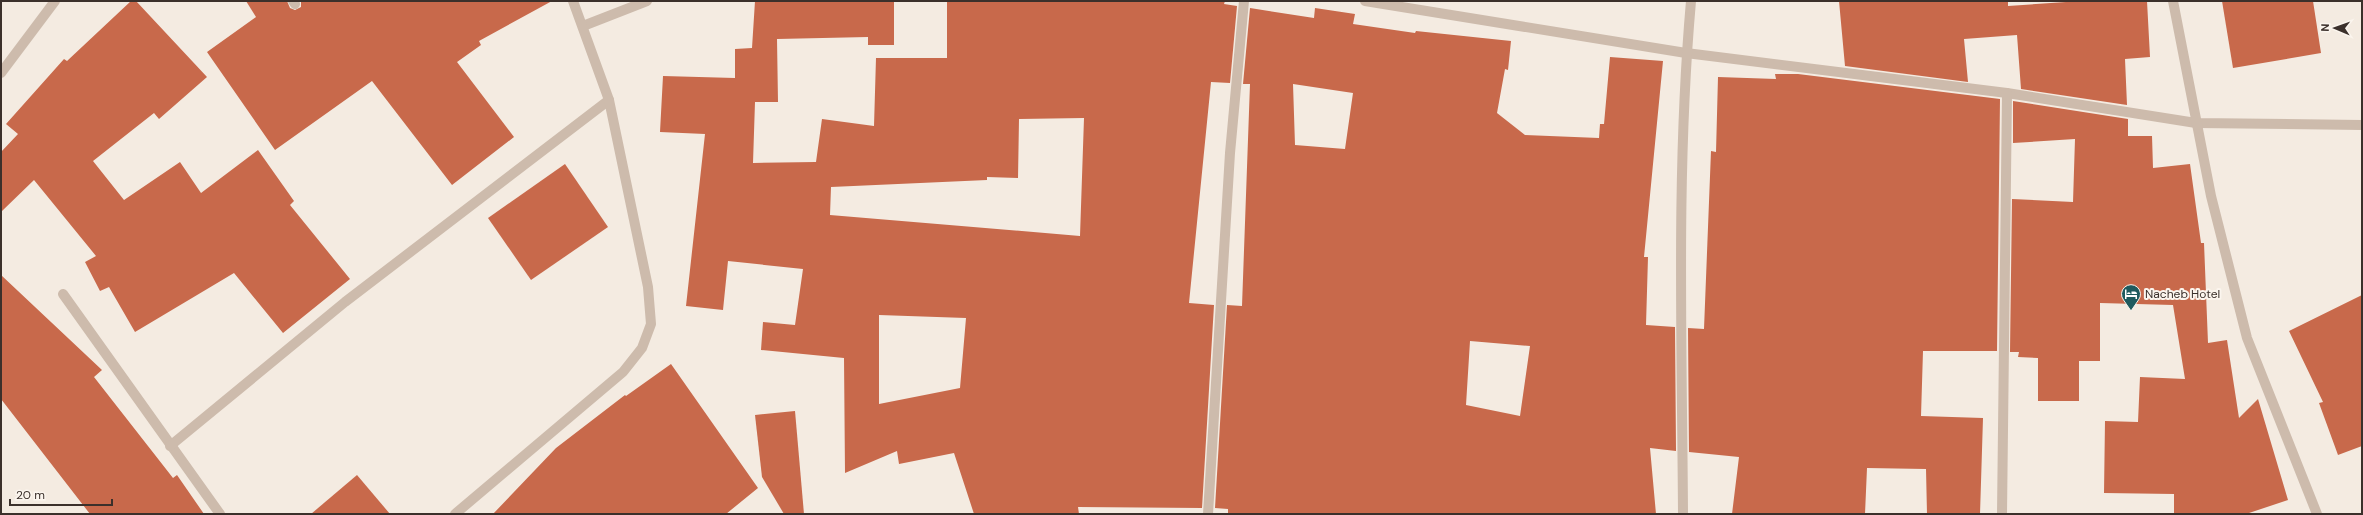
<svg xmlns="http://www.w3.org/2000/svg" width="2363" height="515" viewBox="0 0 2363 515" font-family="'DM Sans',sans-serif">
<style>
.building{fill:#c8694b;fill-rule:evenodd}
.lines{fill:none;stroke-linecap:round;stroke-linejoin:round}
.minor{stroke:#cdbbac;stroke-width:10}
.labels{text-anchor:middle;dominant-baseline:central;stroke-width:4;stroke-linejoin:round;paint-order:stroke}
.poi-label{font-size:12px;fill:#3b302b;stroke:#fbf5ee;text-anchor:start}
</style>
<rect width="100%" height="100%" fill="#f4ebe1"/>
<g class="building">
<polygon points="131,1 136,1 207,77 159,119 154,113 93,161 124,200 180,162 201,193 258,150 294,201 290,205 350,279 283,333 234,273 135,332 109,287 100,291 85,262 96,256 34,180 1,212 1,152 18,134 6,124 64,59 67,61"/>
<polygon points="246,1 287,1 290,8 295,10 301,7 301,1 552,1 479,41 481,45 457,62 514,137 452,185 372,81 275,150 207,52 256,17"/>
<path d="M755,1H894V45H868V37L777,39L778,102H755L753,163L816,162L822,119L874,126L876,58H947V1H1225L1224,4L1237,6L1230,83L1211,82L1189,303L1214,305L1202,508L1078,507L1079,514H974L954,453L899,464L897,451L845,473L844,358L761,350L763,322L795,325L803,269L728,261L723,310L686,306L705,134L660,132L663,76L735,78V49L752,48ZM1084,118L1080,236L830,215L831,187L987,180V177L1018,178L1019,119ZM879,315L966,318L960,388L879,404Z"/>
<polygon points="1839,1 2008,1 2008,6 2081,1 2147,1 2150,57 2125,59 2127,105 2021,89 2017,35 1964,39 1968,82 1845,66"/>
<polygon points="2222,1 2313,1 2321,53 2233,68"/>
<path d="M1250,8L1314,18L1315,8L1355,14L1353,24L1415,33L1416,31L1511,41L1508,70L1505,69L1497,113L1525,135L1599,138L1600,124H1604L1610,57L1663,61L1644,257H1648L1646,325L1675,327L1676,451L1650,448L1656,514H1228V509L1215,508L1227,305L1242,306L1250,84H1243ZM1293,84L1353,93L1345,149L1295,145ZM1470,341L1530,346L1520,416L1466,405Z"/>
<polygon points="1775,74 1798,74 2000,99 1997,351 1923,351 1921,416 1983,418 1980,514 1927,514 1926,469 1867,468 1865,514 1732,514 1739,457 1689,452 1688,328 1704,329 1711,151 1716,152 1718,77 1776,79"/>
<polygon points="2013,101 2128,119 2128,136 2152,136 2153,168 2190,164 2201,243 2204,243 2208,343 2227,340 2239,418 2258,399 2288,500 2246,514 2174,514 2174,494 2104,493 2105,421 2138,422 2140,377 2185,379 2173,305 2100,303 2100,361 2079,361 2079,401 2038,401 2038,358 2018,357 2019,352 2010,352 2012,199 2073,202 2075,139 2013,143"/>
<polygon points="565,164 608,227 531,280 488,218"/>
<polygon points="1,275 102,370 94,377 173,478 177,475 204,514 90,514 1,399"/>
<polygon points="2362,295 2362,446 2338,455 2319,403 2323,402 2289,331"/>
<polygon points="671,364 758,488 726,514 493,514 556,448 625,395 626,396"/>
<polygon points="795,411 804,514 784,514 762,477 755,415"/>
<polygon points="357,475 390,514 311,514"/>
</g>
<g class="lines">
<g class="minor">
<polyline points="293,1 295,4"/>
<polyline points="1365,1 1686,53 2007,93 2196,123 2362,125"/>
<polyline points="2173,1 2211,196 2247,338 2317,514"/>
<polyline points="583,26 647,1"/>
<polyline points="1,73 55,1"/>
<polyline points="63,294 220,514"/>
<polyline points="170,446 345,302 609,100"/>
<polyline points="455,514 623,372 642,348 651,324 648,287 609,100 573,1"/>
<polyline points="1208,514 1230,153 1244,1"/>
<path d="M1683,514C1682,343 1676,171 1691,1"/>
<polyline points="2002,514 2007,93"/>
</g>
</g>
<defs>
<symbol id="hotel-pin" viewBox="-11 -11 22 30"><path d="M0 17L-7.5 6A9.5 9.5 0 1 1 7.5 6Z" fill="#1f5a5e" stroke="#fbf5ee"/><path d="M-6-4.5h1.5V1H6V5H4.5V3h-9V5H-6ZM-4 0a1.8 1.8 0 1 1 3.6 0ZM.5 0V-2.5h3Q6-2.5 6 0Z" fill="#fff"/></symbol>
</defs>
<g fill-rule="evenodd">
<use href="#hotel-pin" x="2120" y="283" width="22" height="30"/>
</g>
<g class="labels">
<g class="poi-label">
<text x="2145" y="294">Nacheb Hotel</text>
</g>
</g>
<rect width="2363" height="515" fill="none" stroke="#3b302b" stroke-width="4"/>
<g transform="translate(2335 28) rotate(272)" stroke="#fbf5ee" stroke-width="3" paint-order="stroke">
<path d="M0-3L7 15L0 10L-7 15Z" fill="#3b302b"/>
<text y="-6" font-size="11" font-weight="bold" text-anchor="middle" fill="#3b302b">N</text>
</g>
<path d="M10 499v6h102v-6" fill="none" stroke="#3b302b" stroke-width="2"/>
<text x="16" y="499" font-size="12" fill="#3b302b" stroke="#fbf5ee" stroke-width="3" paint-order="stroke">20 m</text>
</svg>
